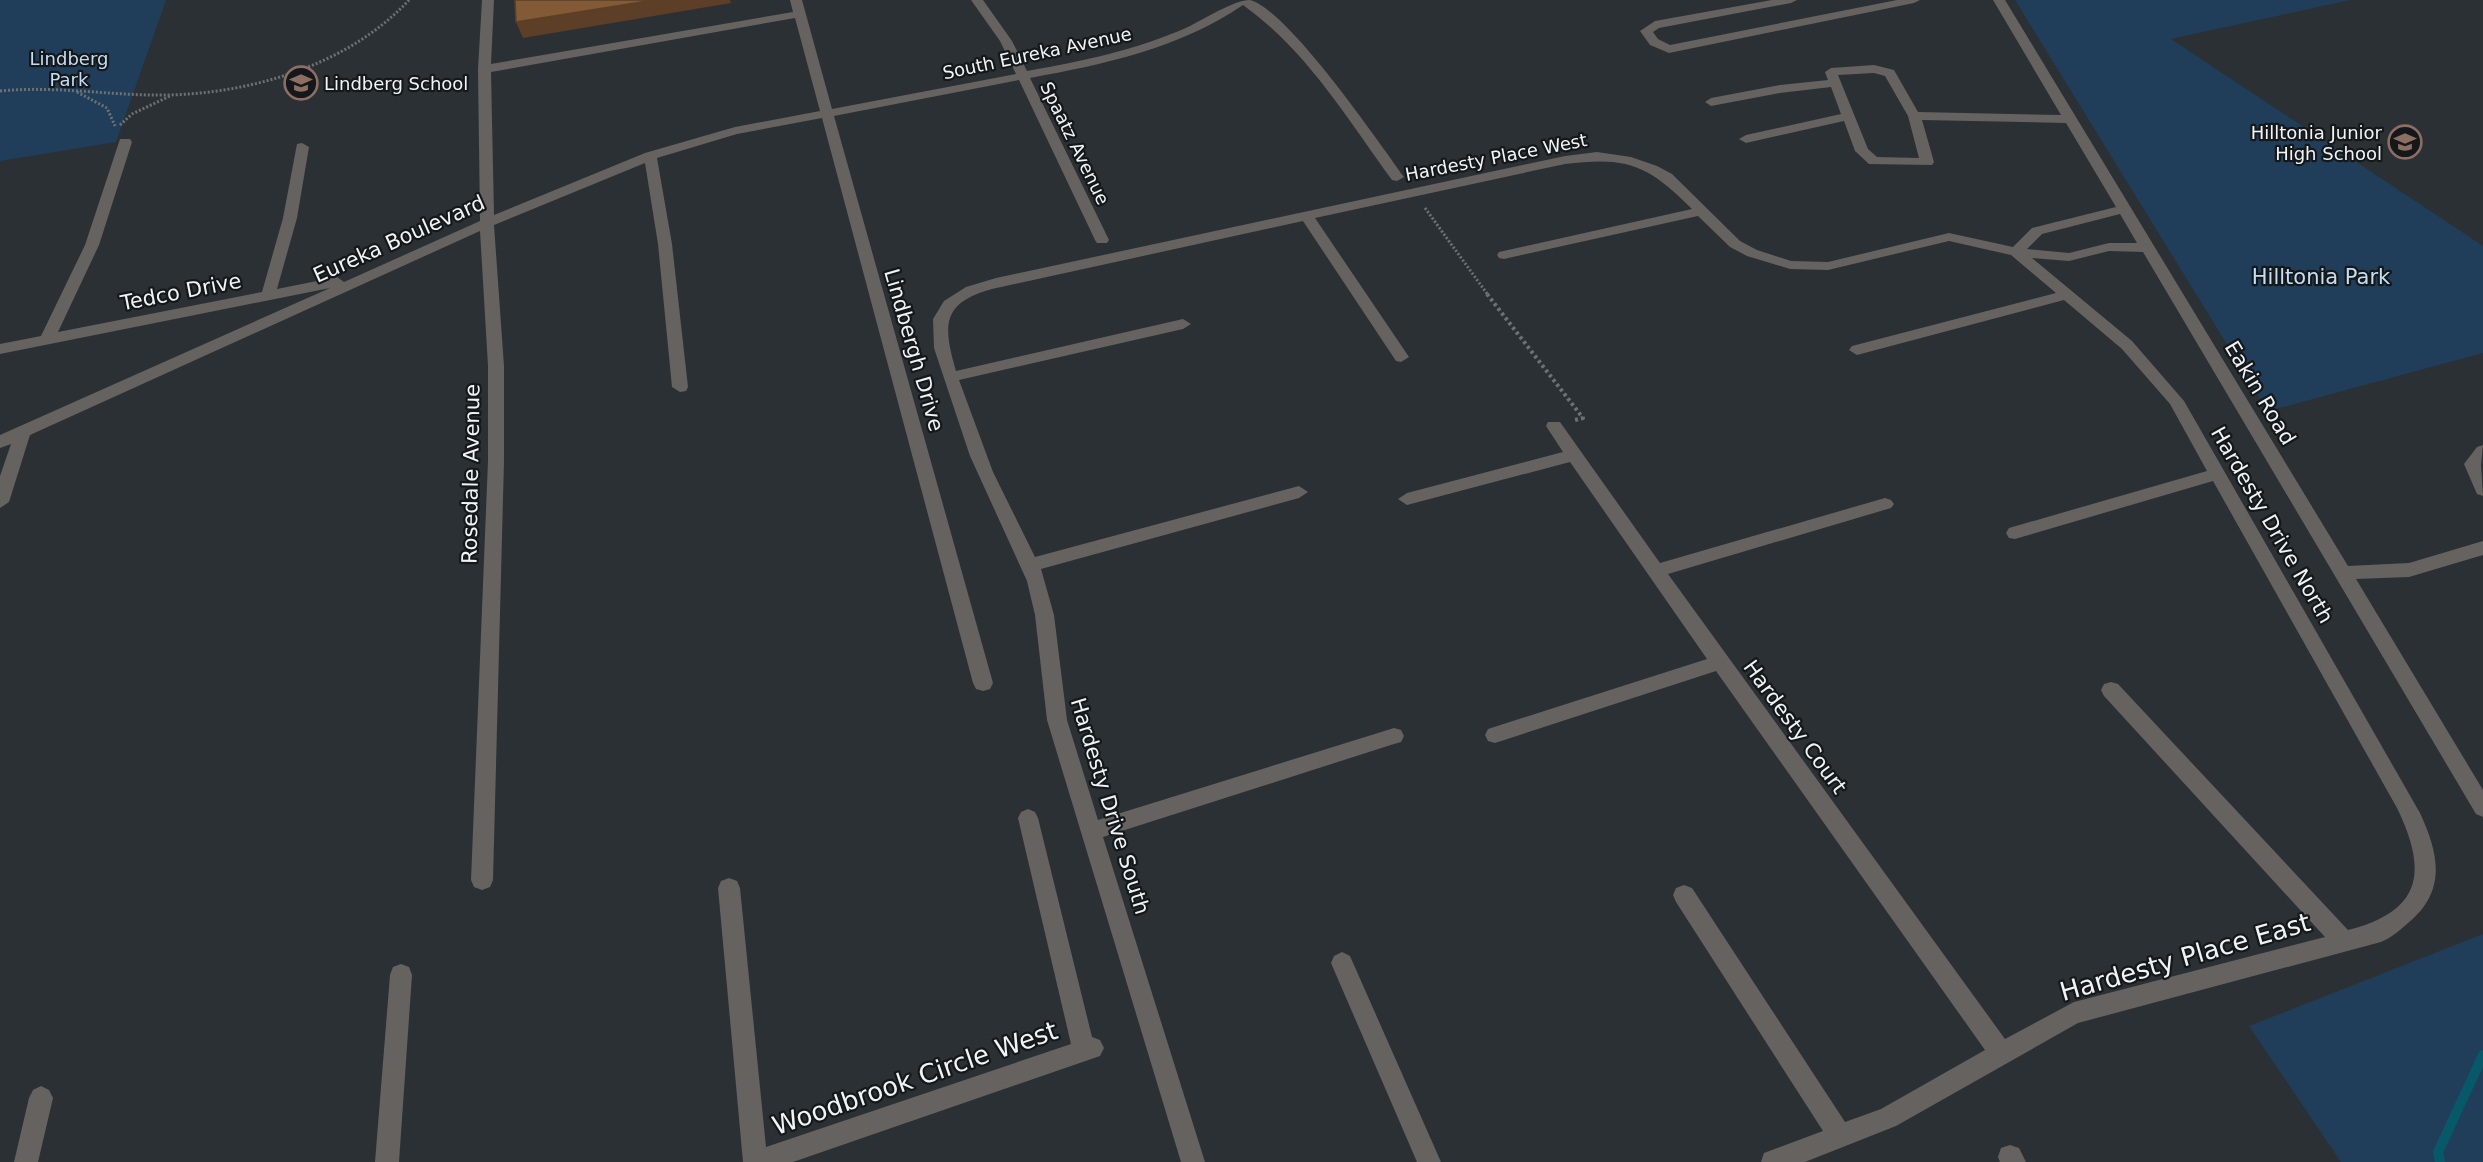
<svg xmlns="http://www.w3.org/2000/svg" width="2483" height="1162" viewBox="0 0 2483 1162" font-family="'DejaVu Sans',sans-serif">
<style>
.green{fill:#203e59}
.lines{fill:none;stroke-linecap:round;stroke-linejoin:round}
.stream{stroke:#07596a;stroke-width:10}
.path-far1{stroke:#6c7174;stroke-width:3;stroke-dasharray:2 2;stroke-linecap:butt}
.path{stroke:#6c7174;stroke-width:4;stroke-dasharray:3 3;stroke-linecap:butt}
.minor{fill:#656260;fill-rule:evenodd}
.shaded-wall{fill:#5c3f26}
.building{fill:#835a36;stroke:#5c3f26;stroke-width:1.5}
.labels{text-anchor:middle;dominant-baseline:central;stroke-width:4.5;stroke-linejoin:round;paint-order:stroke}
.far-street-label{font-size:18px;fill:#f1f4f7;stroke:#15181a}
.far-park-label{font-size:18px;fill:#c4ddf4;stroke:#15181a}
.far-poi-label{font-size:18px;fill:#f1f4f7;stroke:#15181a;text-anchor:start}
.street-label{font-size:21px;fill:#f1f4f7;stroke:#15181a}
.park-label{font-size:21px;fill:#c4ddf4;stroke:#15181a}
.near-street-label{font-size:26px;fill:#f1f4f7;stroke:#15181a}
</style>
<rect width="100%" height="100%" fill="#2b3034"/>
<g class="green">
<polygon points="0,0 166,0 116,142 0,161"/>
<polygon points="2015,0 2350,0 2171,39 2483,246 2483,353 2268,411"/>
<polygon points="2483,934 2483,1162 2341,1162 2249,1026"/>
</g>
<g class="lines">
<polyline class="stream" points="2440,1162 2438,1152 2483,1055"/>
<g class="path-far1">
<path d="M0,91C51,86 100,94 150,95C241,97 346,68 409,0"/>
<polyline points="77,92 107,108 115,126"/>
<polyline points="120,125 132,114 170,96"/>
<polyline points="1425,208 1488,295"/>
</g>
<polyline class="path" points="1487,294 1583,418 1575,420"/>
<g class="minor">
<path d="M482,0H494L491,64L793,12L790,0H802L832,109L1016,74L1000,41L971,0H983L1012,41L1027,71C1083,61 1136,50 1188,27C1204,19 1234,0 1250,0C1288,10 1378,141 1404,177L1397,181L1392,180C1346,117 1307,51 1243,5C1178,49 1105,64 1030,78L1109,240L1107,243H1097L1095,240L1019,80L834,116L993,683L990,689L983,691L976,689L973,683L822,118L737,134L657,158L672,244L688,387L686,391L680,392L672,387L658,244L645,163L494,225L504,366V461L493,880L490,887L482,890L474,887L471,880L488,461V366L480,231L30,435L9,502L0,508V476L11,444L0,448V435L330,288L0,354V344L41,336L85,245L120,139H130L132,142L99,245L58,332L262,292L283,218L297,144L302,143L309,147L297,218L277,289L337,277L344,282L480,221L478,69ZM795,18L820,111L735,127L645,153L494,215L491,72Z"/>
<polygon points="1772,0 1797,0 1791,3 1659,28 1653,32 1658,39 1670,45 1897,0 1920,0 1914,3 1669,53 1650,45 1640,31 1655,21"/>
<path d="M1993,0H2005L2348,566L2409,563L2483,541V555L2409,577L2356,579L2483,790V817L2476,814L2143,252L2109,251L2069,261L2032,258L2132,341L2184,401L2420,813C2439,854 2447,891 2408,923C2399,931 2391,938 2381,942L2078,1023L1896,1126L1805,1162H1761L1764,1153L1823,1131L1676,902L1673,895L1676,888L1684,885L1692,888L1845,1122L1881,1109L1985,1050L1716,671L1495,743L1488,741L1485,735L1488,729L1707,659L1570,462L1407,505L1398,499L1407,493L1563,452L1546,426L1548,422H1560L1660,563L1885,498L1891,500L1894,504L1891,508L1668,574L2005,1039L2074,1002L2325,937L2104,696L2101,690L2104,684L2111,682L2118,684L2348,930C2422,911 2428,872 2397,808L2213,481L2015,539L2009,538L2006,533L2009,528L2207,471L2170,404L2122,349L2064,300L1857,355L1849,350L1852,346L2056,293L2011,255L1949,241L1828,270L1790,269L1747,256L1730,247L1698,216L1504,259L1499,258L1497,255L1499,252L1692,209C1648,165 1628,156 1565,164L1315,218L1409,357L1401,362L1396,361L1303,221L992,289C941,303 943,326 956,371L1183,319L1191,324L1183,329L959,380L993,472L1035,557L1299,486L1308,492L1299,498L1041,569L1054,615L1067,720L1098,820L1394,728L1401,730L1404,736L1401,742L1394,744L1103,837L1205,1162H1181L1047,720L1035,615L1027,581L970,456L934,348L933,319L944,301L966,287L996,278L1565,156L1597,152L1631,157L1657,166L1672,174L1740,241L1757,250L1791,261L1828,262L1949,233L2013,247L2032,228L2116,207L2066,123L1922,120L1934,162L1932,165L1869,164L1855,151L1844,121L1746,143L1739,139L1746,135L1841,114L1831,87L1780,93L1711,106L1705,102L1711,98L1780,85L1828,80L1825,72L1831,68L1874,65L1894,70L1918,112L2061,115ZM1874,73L1885,76L1908,116L1919,158L1877,157L1868,149L1838,75ZM2120,214L2137,243H2109L2069,253L2027,249L2042,234Z"/>
<polygon points="2483,445 2481,465 2483,496 2477,494 2464,464 2477,447"/>
<polygon points="1028,809 1035,812 1038,818 1092,1037 1100,1040 1104,1048 1100,1056 793,1162 743,1162 718,888 721,881 729,878 737,881 740,888 766,1147 1071,1044 1018,818 1021,812"/>
<polygon points="1342,952 1350,956 1441,1162 1417,1162 1331,963 1334,956"/>
<polygon points="401,964 409,967 412,975 399,1162 375,1162 390,975 393,967"/>
<polygon points="41,1086 49,1090 53,1098 38,1162 14,1162 29,1098 33,1090"/>
<polygon points="2010,1145 2019,1148 2026,1162 2000,1162 1998,1157 2001,1148"/>
</g>
</g>
<polygon class="shaded-wall" points="654,0 730,0 731,3 523,38 516,22"/>
<polygon class="building" points="515,0 654,0 516,22"/>
<defs>
<symbol id="school-ring" viewBox="-11 -11 22 22"><circle r="9.5" fill="#15181a" stroke="#8d6e63" stroke-width="1.5"/><path d="M0-5L7-2L0 1L-7-2ZM-4 1L0 2.5L4 1V4Q0 6-4 4Z" fill="#8d6e63"/></symbol>
</defs>
<g fill-rule="evenodd">
<use href="#school-ring" x="282" y="64" width="38" height="38"/>
<use href="#school-ring" x="2386" y="123" width="38" height="38"/>
</g>
<g class="labels">
<g class="far-street-label">
<text transform="translate(1037 53) rotate(-12)">South Eureka Avenue</text>
<text transform="translate(1075 143) rotate(64)">Spaatz Avenue</text>
<text transform="translate(1496 157) rotate(-11)">Hardesty Place West</text>
</g>
<g class="far-park-label">
<text x="69" y="58">Lindberg<tspan x="69" dy="21">Park</tspan></text>
</g>
<g class="far-poi-label">
<text x="324" y="83">Lindberg School</text>
<text x="2382" y="132" text-anchor="end">Hilltonia Junior<tspan x="2382" dy="21">High School</tspan></text>
</g>
<g class="street-label">
<text transform="translate(399 239) rotate(-24)">Eureka Boulevard</text>
<text transform="translate(181 292) rotate(-11)">Tedco Drive</text>
<text transform="translate(914 350) rotate(74)">Lindbergh Drive</text>
<text transform="translate(2260 393) rotate(59)">Eakin Road</text>
<text transform="translate(471 474) rotate(-89)">Rosedale Avenue</text>
<text transform="translate(2272 525) rotate(60)">Hardesty Drive North</text>
<text transform="translate(1795 727) rotate(54)">Hardesty Court</text>
<text transform="translate(1110 806) rotate(73)">Hardesty Drive South</text>
</g>
<g class="park-label">
<text x="2321" y="277">Hilltonia Park</text>
</g>
<g class="near-street-label">
<text transform="translate(2185 957) rotate(-16)">Hardesty Place East</text>
<text transform="translate(915 1078) rotate(-19)">Woodbrook Circle West</text>
</g>
</g>
</svg>
